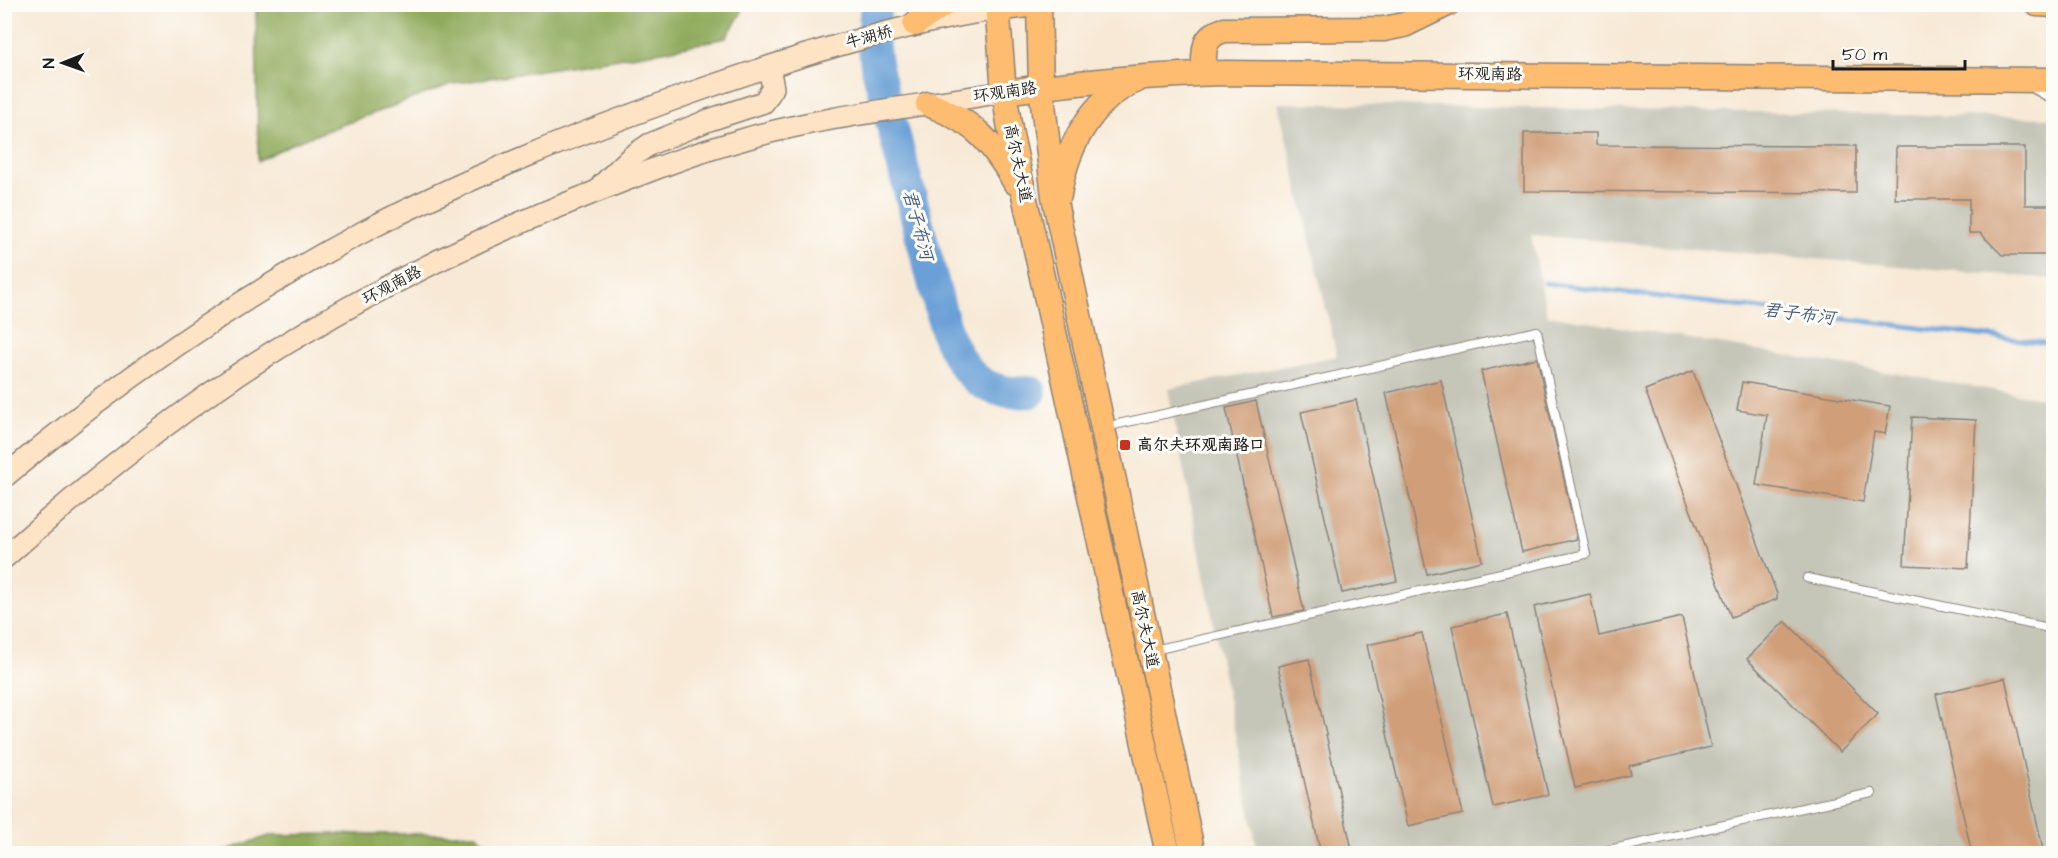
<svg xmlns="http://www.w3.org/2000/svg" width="2058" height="858" viewBox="0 0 2058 858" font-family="'Architects Daughter','LXGW WenKai TC',sans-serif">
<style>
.industrial{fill:#c5c5b8}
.forest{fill:#8faa5c;stroke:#56633c;stroke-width:1.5}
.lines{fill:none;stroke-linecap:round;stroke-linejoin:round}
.stream{stroke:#6aa0d7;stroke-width:5}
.river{stroke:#6aa0d7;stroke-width:32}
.building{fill:#d09f79}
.lane-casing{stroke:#8a8279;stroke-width:10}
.street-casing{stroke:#8a8279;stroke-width:18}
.secondary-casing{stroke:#8a8279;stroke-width:24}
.primary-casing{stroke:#8a8279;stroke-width:27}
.lane{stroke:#fff;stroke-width:8}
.street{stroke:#fff;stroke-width:15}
.secondary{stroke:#fee4c5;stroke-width:21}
.primary{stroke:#fdbc6f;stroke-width:24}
.poi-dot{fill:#c8321e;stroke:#fdfcf7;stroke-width:2}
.labels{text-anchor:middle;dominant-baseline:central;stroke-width:6;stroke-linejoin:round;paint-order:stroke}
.street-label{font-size:16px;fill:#1c1c1c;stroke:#fdfcf7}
.poi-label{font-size:16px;font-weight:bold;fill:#1c1c1c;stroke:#fdfcf7;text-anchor:start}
.water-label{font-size:18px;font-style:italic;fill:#435e7a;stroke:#fdfcf7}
</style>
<rect width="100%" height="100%" fill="#fdfcf7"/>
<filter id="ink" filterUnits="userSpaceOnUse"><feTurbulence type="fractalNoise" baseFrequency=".0167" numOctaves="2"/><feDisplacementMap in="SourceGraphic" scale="12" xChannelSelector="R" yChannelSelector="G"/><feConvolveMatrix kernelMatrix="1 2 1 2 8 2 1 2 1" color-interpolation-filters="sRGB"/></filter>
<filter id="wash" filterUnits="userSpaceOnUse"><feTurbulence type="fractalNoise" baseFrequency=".008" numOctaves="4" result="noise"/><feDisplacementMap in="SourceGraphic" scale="24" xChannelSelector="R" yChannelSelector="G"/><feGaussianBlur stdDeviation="1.35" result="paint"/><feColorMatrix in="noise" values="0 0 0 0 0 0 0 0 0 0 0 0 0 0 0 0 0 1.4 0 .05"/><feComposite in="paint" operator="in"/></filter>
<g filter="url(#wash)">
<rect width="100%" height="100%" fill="#f7e9d6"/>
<polygon class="industrial" points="1278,103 2053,118 2053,279 1531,235 1547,315 2053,400 2053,853 1258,853 1168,389 1337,356"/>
<g class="forest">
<polygon points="740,4 742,12 726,38 663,51 452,84 291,144 258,161 256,5"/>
<polygon points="343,834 477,834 493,853 217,853 272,835"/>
</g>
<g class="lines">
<polyline class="stream" points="1545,283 2054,344"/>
<path class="river" d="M876,4L873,40L876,64L947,335C965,376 984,396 1031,392"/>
</g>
<g id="blocks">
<g class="building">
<polygon points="1524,133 1596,133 1596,145 1856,146 1856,193 1524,191"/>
<polygon points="1896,147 2025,147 2025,205 2054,205 2054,255 2002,255 1980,233 1969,233 1969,199 1895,199"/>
<polygon points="1537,358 1577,539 1522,552 1481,371"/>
<polygon points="1693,371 1777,594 1777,599 1731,617 1645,390"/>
<polygon points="1441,380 1482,561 1427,574 1386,393"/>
<polygon points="1742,382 1890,406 1885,434 1874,432 1863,502 1756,485 1767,415 1737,410"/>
<polygon points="1356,400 1397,581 1342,593 1301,412"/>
<polygon points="1256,401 1304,611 1273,617 1226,408"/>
<polygon points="1912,417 1976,420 1968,568 1904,565"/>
<polygon points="1590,594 1599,636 1682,617 1711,747 1629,766 1631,775 1575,788 1534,607"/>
<polygon points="1507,614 1548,795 1493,807 1452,626"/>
<polygon points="1785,621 1878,714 1840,752 1747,659"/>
<polygon points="1422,633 1463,814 1408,826 1367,645"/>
<polygon points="1309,659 1353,854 1321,854 1278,666"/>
<polygon points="2005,678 2044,854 1972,854 1936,694"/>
</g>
</g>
</g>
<g filter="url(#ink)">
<use href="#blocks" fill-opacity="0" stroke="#8a8279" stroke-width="1.5"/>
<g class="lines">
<defs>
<g id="lane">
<polyline points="1105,427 1537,331 1586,554 1154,650"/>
<polyline points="1807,578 2054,629"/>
<polyline points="1590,854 1872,793"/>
</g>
<polyline id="street" points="2029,82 2054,96"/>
<g id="secondary">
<polyline points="602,185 631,157 650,144 709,120 764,102 773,88 769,67"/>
<path d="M4,477C112,386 238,298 363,232C468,177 580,133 691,93C791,58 892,26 997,9"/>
<path d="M4,558C93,479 186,405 287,343C383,285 485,235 590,194C639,175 688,155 738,141C824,115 915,107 1004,92"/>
</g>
<g id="primary">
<polyline points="997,4 1004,92 1011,135 1168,854"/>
<polyline points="1039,4 1041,87 1054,197 1193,854"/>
<polyline points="2037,4 2054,5"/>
<polyline points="997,9 1035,4"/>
<polyline points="915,24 944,4"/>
<path d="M1204,73C1204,52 1201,37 1224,30L1384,29L1404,25L1447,4"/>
<path d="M1004,92C1078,82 1151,75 1226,73L2054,80"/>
<path d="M928,104C974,122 991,140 1015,182"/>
<path d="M1059,195C1066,148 1092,98 1137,80"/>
</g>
</defs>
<use href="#lane" class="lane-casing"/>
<use href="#street" class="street-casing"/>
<use href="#secondary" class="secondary-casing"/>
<use href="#primary" class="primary-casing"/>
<use href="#lane" class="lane"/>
<use href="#street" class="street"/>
<use href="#secondary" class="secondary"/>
<use href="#primary" class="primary"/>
</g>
</g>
<rect class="poi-dot" x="1119" y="439" width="12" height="12" rx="3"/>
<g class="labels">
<g class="street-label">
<text transform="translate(869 37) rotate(-15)">牛湖桥</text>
<text transform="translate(1490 74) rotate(1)">环观南路</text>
<text transform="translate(1005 92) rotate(-8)">环观南路</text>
<text transform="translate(1018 163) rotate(78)">高尔夫大道</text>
<text transform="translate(392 285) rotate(-28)">环观南路</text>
<text transform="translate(1145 629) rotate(78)">高尔夫大道</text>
</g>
<g class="poi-label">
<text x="1137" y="445">高尔夫环观南路口</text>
</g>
<g class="water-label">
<text transform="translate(918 225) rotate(75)">君子布河</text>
<text transform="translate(1799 314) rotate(7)">君子布河</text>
</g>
</g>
<rect width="2058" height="858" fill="none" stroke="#fdfcf7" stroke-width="24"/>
<g transform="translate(63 63) rotate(269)" stroke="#fdfcf7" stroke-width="4.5" paint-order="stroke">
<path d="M0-4.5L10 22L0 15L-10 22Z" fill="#1c1c1c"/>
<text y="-9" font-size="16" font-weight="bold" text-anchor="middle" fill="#1c1c1c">N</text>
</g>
<path d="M1833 60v9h132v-9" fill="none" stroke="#1c1c1c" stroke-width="3"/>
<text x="1842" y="60" font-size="18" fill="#1c1c1c" stroke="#fdfcf7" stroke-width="4.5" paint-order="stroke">50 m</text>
</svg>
